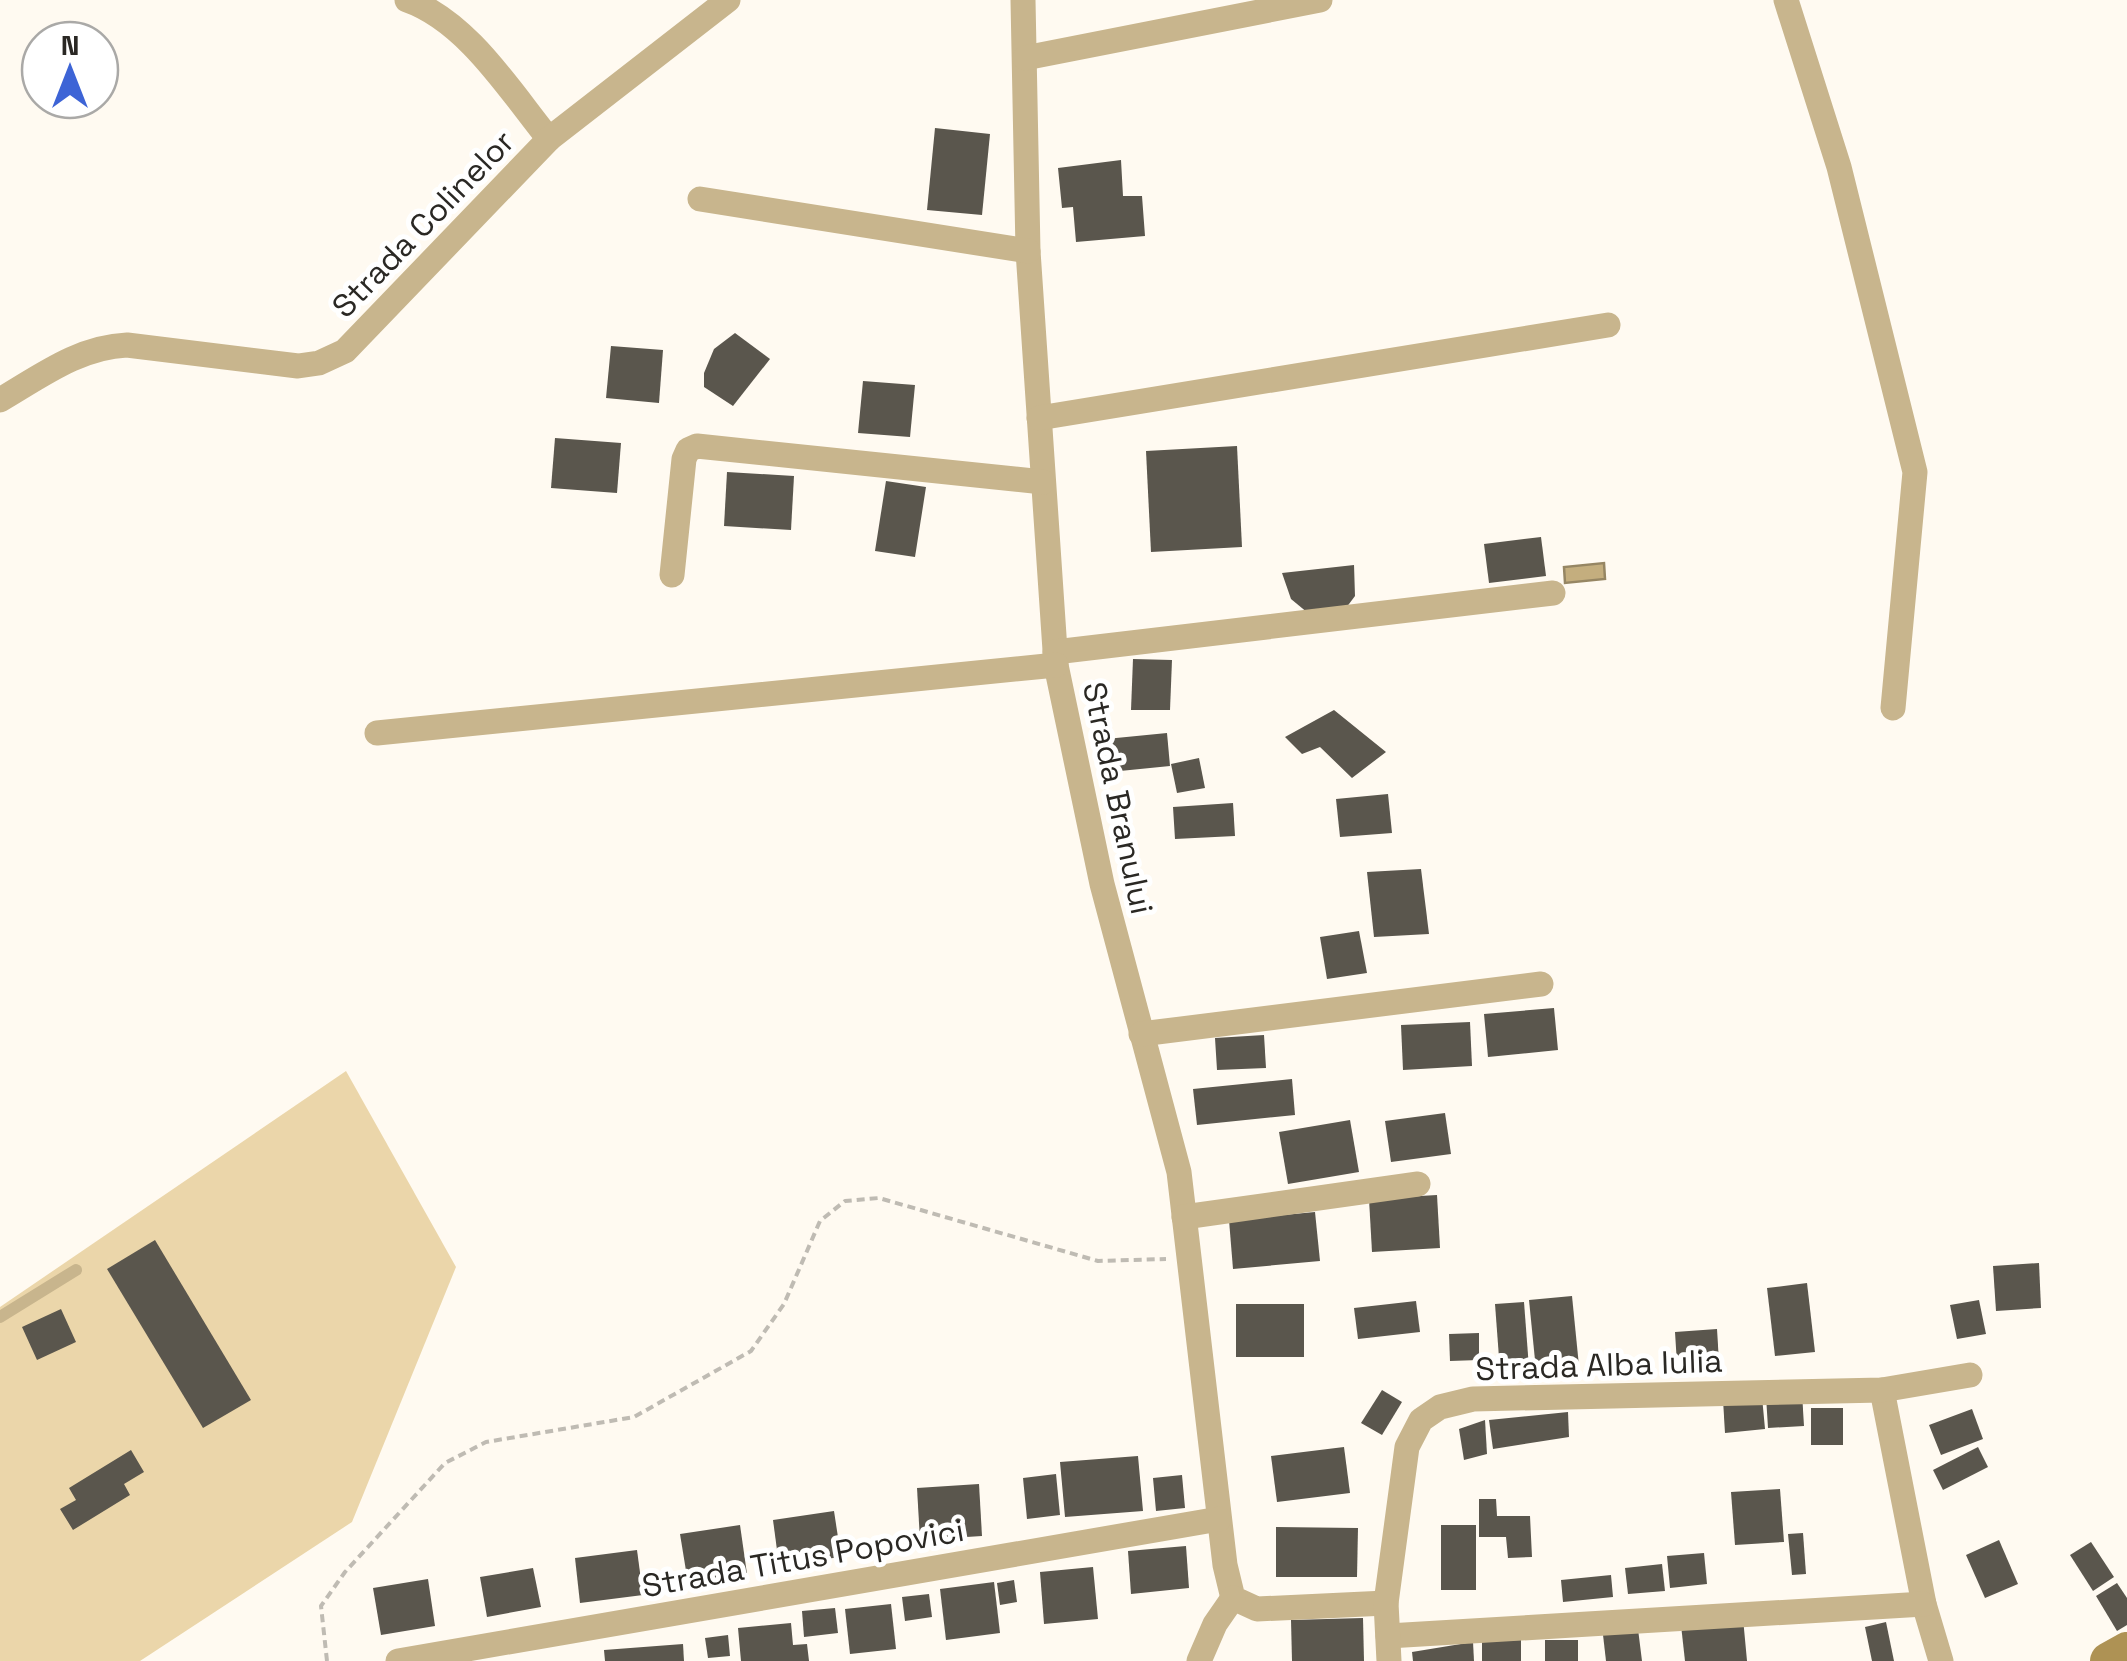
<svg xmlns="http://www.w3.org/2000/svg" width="2127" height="1661" viewBox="0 0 2127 1661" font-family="'Space Grotesk',sans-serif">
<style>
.green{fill:#ebd6aa}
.water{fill:#c4ae7e;stroke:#968663;stroke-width:2.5}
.building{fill:#5a564d}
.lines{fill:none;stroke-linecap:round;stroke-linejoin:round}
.path{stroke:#bfbbb3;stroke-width:4;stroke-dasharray:8 5;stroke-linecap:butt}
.lane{stroke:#c8b58d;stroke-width:12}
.street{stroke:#c8b58d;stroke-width:25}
.secondary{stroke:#ae9254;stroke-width:38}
.labels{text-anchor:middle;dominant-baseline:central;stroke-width:10;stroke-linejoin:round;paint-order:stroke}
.street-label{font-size:32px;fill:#2a2824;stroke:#fff}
</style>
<rect width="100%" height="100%" fill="#fffaf1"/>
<polygon class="green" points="346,1071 456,1267 352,1522 140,1661 0,1661 0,1307"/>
<polygon class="water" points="1604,563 1605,579 1565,583 1564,567"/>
<g class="building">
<polygon points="935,128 990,134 982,215 927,210"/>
<polygon points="1121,160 1123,196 1142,196 1145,236 1076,242 1073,207 1062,208 1058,168"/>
<polygon points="735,333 770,359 733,406 704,387 704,373 714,349"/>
<polygon points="611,346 663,350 659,403 606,398"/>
<polygon points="863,381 915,385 910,437 858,433"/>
<polygon points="555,438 621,443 617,493 551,488"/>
<polygon points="1237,446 1242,547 1151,552 1146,451"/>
<polygon points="727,472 794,476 791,530 724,526"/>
<polygon points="886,481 926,487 915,557 875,551"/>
<polygon points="1541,537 1546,576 1489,583 1484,544"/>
<polygon points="1354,565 1355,596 1340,616 1314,618 1291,599 1282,573"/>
<polygon points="1133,659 1172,660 1170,710 1131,710"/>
<polygon points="1334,710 1386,752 1352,778 1320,747 1302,754 1285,737"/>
<polygon points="1167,733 1170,766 1110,772 1106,739"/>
<polygon points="1199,758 1205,788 1177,793 1171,764"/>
<polygon points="1388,794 1392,833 1340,837 1336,799"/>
<polygon points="1233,803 1235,836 1175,839 1173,807"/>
<polygon points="1421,869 1429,934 1374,937 1367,872"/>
<polygon points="1359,931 1367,973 1327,979 1320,937"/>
<polygon points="1554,1008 1558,1050 1488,1057 1484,1014"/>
<polygon points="1470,1022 1472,1066 1403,1070 1401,1025"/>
<polygon points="1264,1035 1266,1068 1217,1070 1215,1038"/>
<polygon points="1292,1079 1295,1115 1197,1125 1193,1089"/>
<polygon points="1445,1113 1451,1154 1391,1162 1385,1121"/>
<polygon points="1350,1120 1359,1172 1288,1184 1279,1132"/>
<polygon points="1437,1195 1440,1248 1372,1252 1369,1199"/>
<polygon points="1315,1212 1320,1261 1233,1269 1229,1220"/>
<polygon points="155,1240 251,1400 203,1428 107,1269"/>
<polygon points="2039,1263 2041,1308 1996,1311 1993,1266"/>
<polygon points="1807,1283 1815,1352 1775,1356 1767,1288"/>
<polygon points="1572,1296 1579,1366 1536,1370 1529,1300"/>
<polygon points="1979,1300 1986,1334 1957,1339 1950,1305"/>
<polygon points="1416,1301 1420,1332 1358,1339 1354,1308"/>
<polygon points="1524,1302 1529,1368 1500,1371 1495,1304"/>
<rect x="1236" y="1304" width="68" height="53"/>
<polygon points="61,1309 76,1342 37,1360 22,1327"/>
<polygon points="1717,1329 1719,1362 1677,1364 1675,1332"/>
<polygon points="1479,1333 1479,1360 1450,1361 1449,1334"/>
<polygon points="1382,1390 1402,1402 1382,1435 1361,1423"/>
<polygon points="1802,1393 1804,1426 1768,1428 1766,1396"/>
<polygon points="1762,1397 1765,1429 1725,1433 1723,1400"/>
<rect x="1811" y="1408" width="32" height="37"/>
<polygon points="1972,1409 1983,1439 1941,1455 1929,1425"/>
<polygon points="1568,1412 1569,1437 1493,1449 1489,1420"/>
<polygon points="1485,1420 1487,1454 1464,1460 1459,1429"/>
<polygon points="1344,1447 1350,1493 1277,1502 1271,1456"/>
<polygon points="1978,1447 1988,1467 1943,1490 1933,1470"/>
<polygon points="131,1450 144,1472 124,1484 130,1495 73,1530 60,1509 76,1500 69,1488"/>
<polygon points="1138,1456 1143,1511 1065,1517 1060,1462"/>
<polygon points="1056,1474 1060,1515 1027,1519 1023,1478"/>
<polygon points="1182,1475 1185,1508 1156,1511 1153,1478"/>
<polygon points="979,1484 982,1536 920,1540 917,1488"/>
<polygon points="1780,1489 1784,1542 1735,1545 1731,1492"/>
<polygon points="1479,1499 1496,1499 1497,1516 1530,1516 1532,1557 1508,1558 1506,1537 1479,1537"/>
<polygon points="834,1511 841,1557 779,1565 773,1520"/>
<polygon points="740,1525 747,1574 688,1583 680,1534"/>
<rect x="1441" y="1525" width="35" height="65"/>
<polygon points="1276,1527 1358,1528 1357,1577 1276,1577"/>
<polygon points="1803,1533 1806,1574 1792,1575 1788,1534"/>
<polygon points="1999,1540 2018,1584 1985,1598 1966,1555"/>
<polygon points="2091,1542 2114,1577 2093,1591 2070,1555"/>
<polygon points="1186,1546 1189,1588 1131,1594 1128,1551"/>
<polygon points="637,1550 643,1595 580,1603 575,1558"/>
<polygon points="1704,1553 1707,1584 1670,1588 1667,1556"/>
<polygon points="1662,1564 1665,1591 1628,1594 1625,1568"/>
<polygon points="1093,1567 1098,1619 1044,1624 1040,1572"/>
<polygon points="533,1568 541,1607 487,1617 480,1577"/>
<polygon points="1611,1575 1613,1597 1563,1602 1561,1580"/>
<polygon points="428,1579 435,1626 381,1635 373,1588"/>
<polygon points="1014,1580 1017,1602 1000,1605 997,1583"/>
<polygon points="994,1582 1000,1633 946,1640 940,1589"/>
<polygon points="2117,1583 2127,1598 2127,1625 2117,1631 2096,1596"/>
<polygon points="929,1594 932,1617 905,1621 902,1597"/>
<polygon points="891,1604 896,1649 850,1654 845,1609"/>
<polygon points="835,1608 838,1633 804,1637 802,1611"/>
<polygon points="1363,1618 1364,1661 1292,1661 1291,1620"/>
<polygon points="1743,1618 1747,1661 1685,1661 1681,1625"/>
<polygon points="1637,1621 1642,1661 1606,1661 1602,1626"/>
<polygon points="1886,1622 1894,1661 1872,1661 1865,1627"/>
<polygon points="791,1623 793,1645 807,1644 809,1661 741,1661 738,1628"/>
<polygon points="728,1635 730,1656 708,1658 705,1638"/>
<polygon points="1521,1640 1521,1661 1482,1661 1482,1641"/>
<rect x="1545" y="1640" width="33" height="21"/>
<polygon points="1473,1642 1474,1661 1413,1661 1412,1652"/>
<polygon points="683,1644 684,1661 605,1661 604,1650"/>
</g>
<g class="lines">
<polyline class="path" points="327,1661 321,1606 345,1572 445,1463 486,1442 634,1417 751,1351 784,1304 820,1221 845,1201 879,1198 1098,1261 1166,1259"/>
<polyline class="lane" points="0,1317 76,1270"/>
<g class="street">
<path d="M407,0C467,21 510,91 549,139"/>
<polyline points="1023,0 1028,251 1056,665 1102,884 1179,1172 1225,1565 1233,1598 1257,1609 1386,1603"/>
<polyline points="1786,0 1839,167 1915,472 1893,708"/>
<polyline points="1025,58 1320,0"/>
<polyline points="700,199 1028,251"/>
<path d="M0,400C41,376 79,347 127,345L298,366L319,363L345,351L549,139L728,0"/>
<polyline points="1039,418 1608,325"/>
<polyline points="672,575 684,459 688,450 697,446 1043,482"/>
<polyline points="1055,652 1553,593"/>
<polyline points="377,733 1056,665"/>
<polyline points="1141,1034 1541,984"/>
<polyline points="1184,1217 1418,1184"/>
<polyline points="1882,1390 1924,1604 1941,1661"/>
<polyline points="1388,1636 1924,1604"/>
<polyline points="398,1661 1219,1519"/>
<polyline points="1199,1661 1215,1624 1233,1598"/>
<polyline points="1389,1661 1386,1603 1407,1447 1421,1420 1440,1407 1473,1399 1882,1390 1970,1375"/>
</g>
<polyline class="secondary" points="2109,1661 2127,1651"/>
</g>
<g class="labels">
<g class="street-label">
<text transform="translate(423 224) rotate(-46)">Strada Colinelor</text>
<text transform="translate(1118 798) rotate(78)">Strada Branului</text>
<text transform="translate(1599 1365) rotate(-2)">Strada Alba Iulia</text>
<text transform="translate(803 1558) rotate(-10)">Strada Titus Popovici</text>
</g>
</g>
<g transform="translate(70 70)"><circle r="48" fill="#ffffff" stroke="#aaa9a7" stroke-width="2.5"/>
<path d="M0-8L18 38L0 25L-18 38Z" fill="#3d64d6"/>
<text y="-15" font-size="28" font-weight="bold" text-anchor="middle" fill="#2a2824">N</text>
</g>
</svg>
